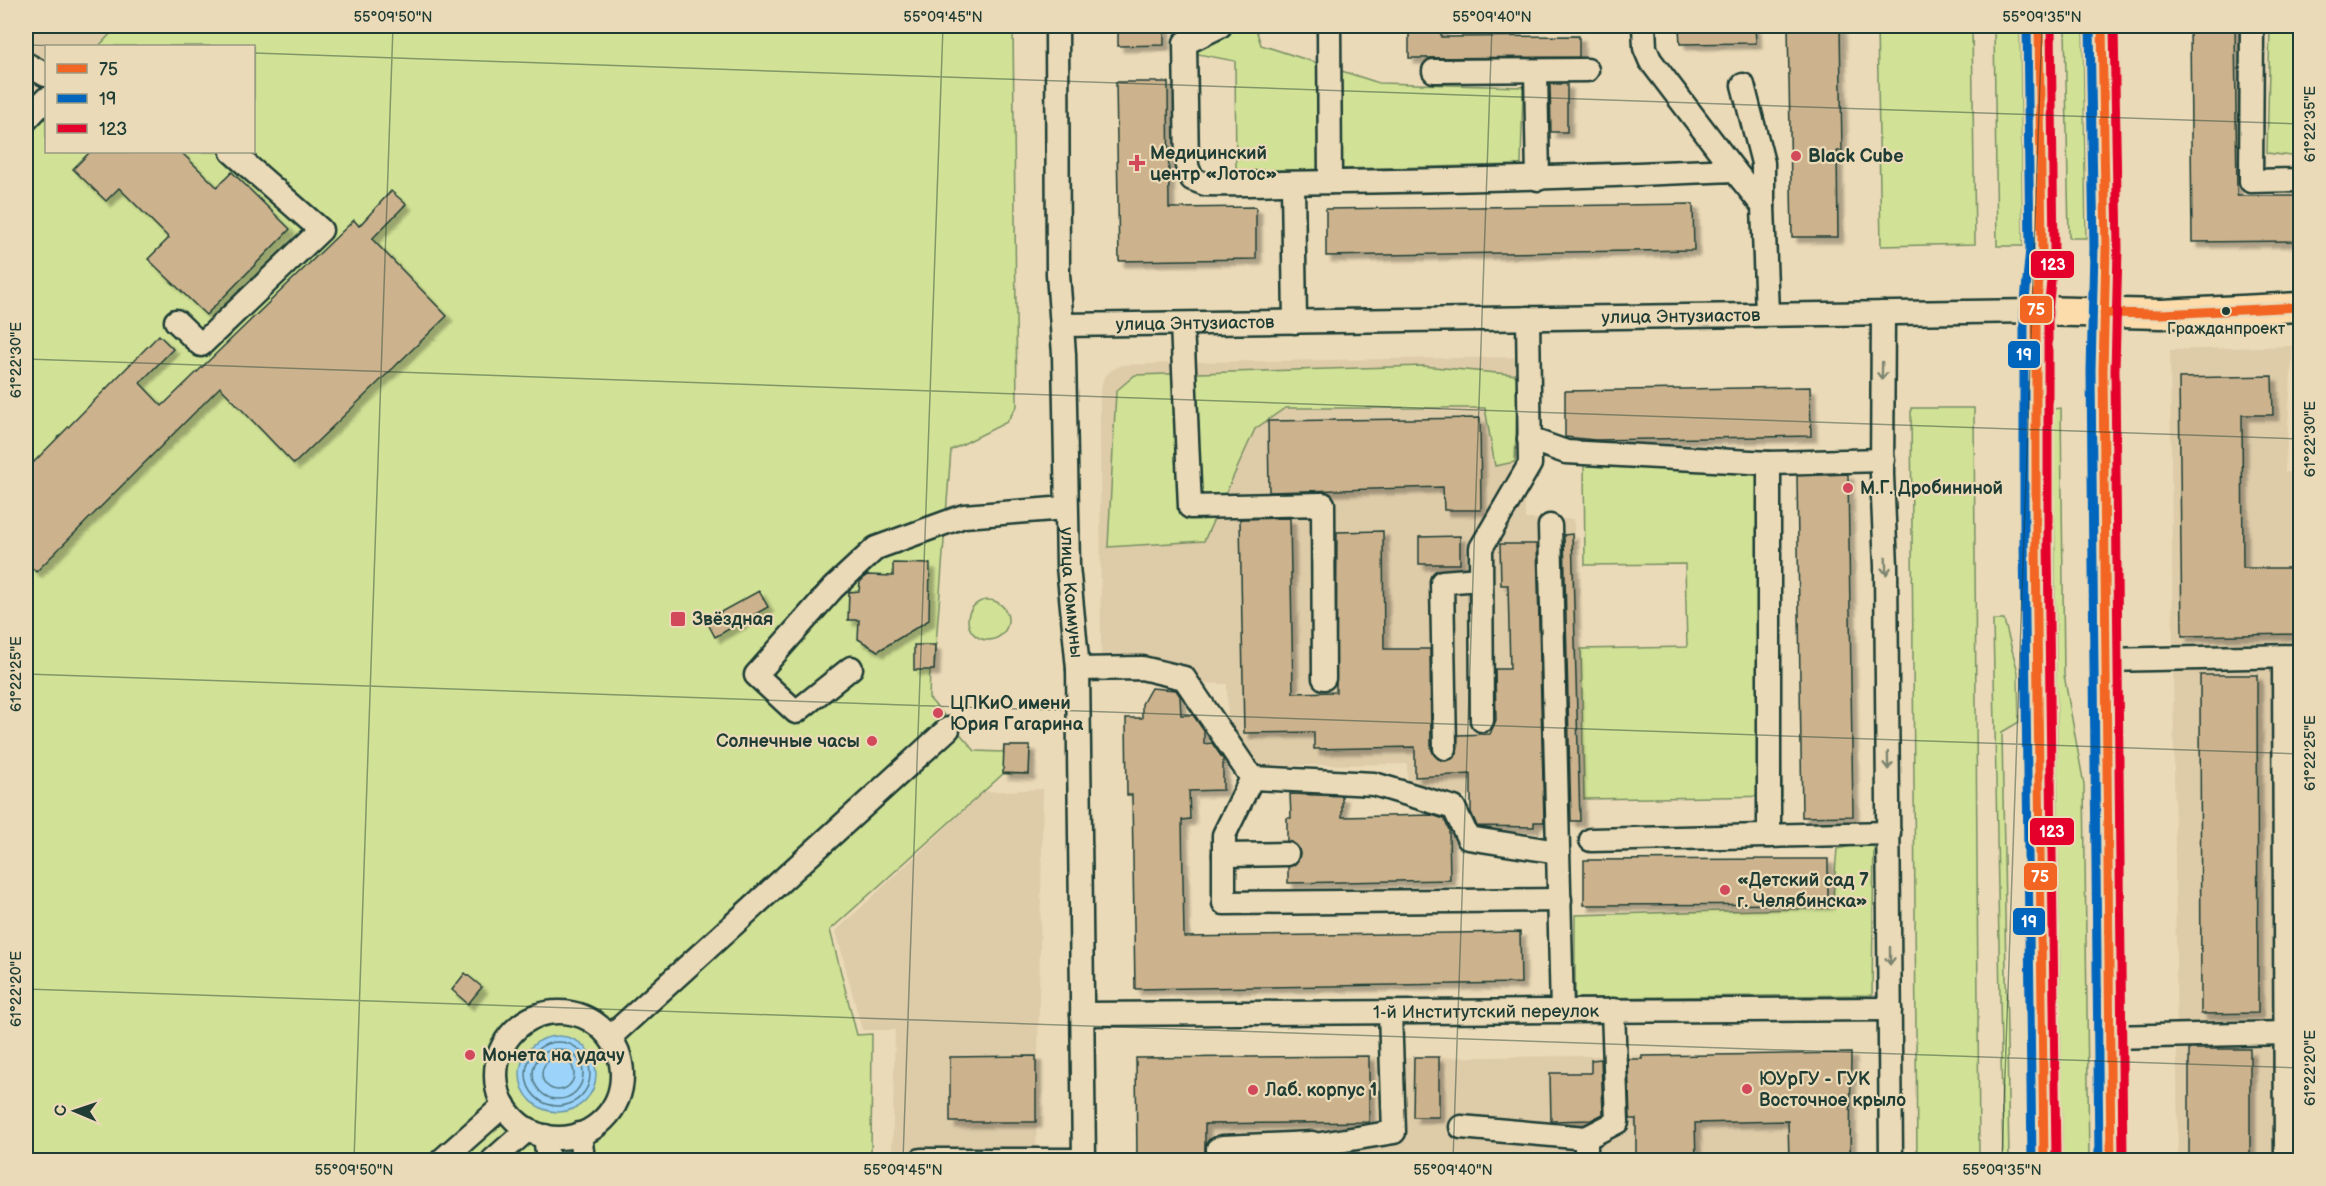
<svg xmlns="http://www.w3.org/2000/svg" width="2326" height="1186" viewBox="0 0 2326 1186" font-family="'Balsamiq Sans',sans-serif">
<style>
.built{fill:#decba8}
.green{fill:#d1e195;stroke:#788f64;stroke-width:1.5}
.water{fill:#9bd3fa;stroke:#6997ab;stroke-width:1.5}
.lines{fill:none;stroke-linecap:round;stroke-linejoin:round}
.shore{stroke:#517983;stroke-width:1.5}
.building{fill:#cdb38d;stroke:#1f3d34;stroke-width:1.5;filter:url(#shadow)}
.minor-casing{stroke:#1f3d34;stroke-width:27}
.major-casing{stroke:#1f3d34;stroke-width:33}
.minor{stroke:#ebdab7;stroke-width:22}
.major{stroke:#fddcac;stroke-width:28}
.bus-1-casing{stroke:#ebdab7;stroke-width:14}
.bus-2-casing{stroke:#ebdab7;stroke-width:14}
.bus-3-casing{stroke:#ebdab7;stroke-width:14}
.bus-1{stroke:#f26522;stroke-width:9}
.bus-2{stroke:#0065bd;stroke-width:9}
.bus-3{stroke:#e4002b;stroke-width:9}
.oneway{stroke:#7b846f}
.ticks{fill:none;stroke:#1f3d34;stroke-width:1.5;stroke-opacity:0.45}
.poi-dot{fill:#d1495b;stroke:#ebdab7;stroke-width:2}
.bus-dot{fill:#1f3d34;stroke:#ebdab7;stroke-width:2}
.labels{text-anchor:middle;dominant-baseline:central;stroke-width:4.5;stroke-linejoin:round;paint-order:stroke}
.bus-label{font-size:16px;fill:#1f3d34;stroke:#ebdab7}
.poi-label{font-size:18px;font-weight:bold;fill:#1f3d34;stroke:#ebdab7;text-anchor:start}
.street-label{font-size:18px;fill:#1f3d34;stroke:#ebdab7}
.line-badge{stroke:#ebdab7;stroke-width:2}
.badge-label{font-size:16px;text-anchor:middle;font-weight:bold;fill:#fff}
.neatline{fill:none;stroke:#1f3d34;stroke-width:2}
.ticks-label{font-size:15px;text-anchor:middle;fill:#1f3d34}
</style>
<defs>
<filter id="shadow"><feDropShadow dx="5.5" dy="5.5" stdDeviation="1.5" flood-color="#0004"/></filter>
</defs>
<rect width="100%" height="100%" fill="#ebdab7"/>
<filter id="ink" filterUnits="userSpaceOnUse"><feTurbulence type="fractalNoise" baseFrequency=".0167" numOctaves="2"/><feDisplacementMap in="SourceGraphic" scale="12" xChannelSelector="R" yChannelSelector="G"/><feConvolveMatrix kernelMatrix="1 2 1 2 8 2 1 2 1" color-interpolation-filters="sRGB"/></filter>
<g filter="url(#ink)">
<g class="built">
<polygon points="26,26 101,26 112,33 99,46 46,46 46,102 26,124"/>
<polygon points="2293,346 2285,472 2300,473 2300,1160 2178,1160 2170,350"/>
<polygon points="1522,357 1525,519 1574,519 1579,826 1473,827 1472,796 1408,797 1407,764 1229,766 1227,684 1101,681 1100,391 1104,377 1112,370 1122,365 1199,362"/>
<polygon points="1043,789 1036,1160 892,1160 895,1030 862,1030 836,931 984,792"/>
<polygon points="1851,1053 1850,1160 1137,1160 1136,1058 1369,1056 1392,1058"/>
</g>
<g class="green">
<polygon points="101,26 1013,26 1017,406 1007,422 951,450 934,670 930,671 929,698 975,751 1003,752 1004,746 1030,746 1029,774 1003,774 830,930 857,1035 872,1034 871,1160 26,1160 26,124 46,102 46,152 254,152 254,46 99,46 111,33"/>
<polygon points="1177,26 1255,26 1261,45 1379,83 1523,87 1521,165 1236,171 1235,61 1177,50"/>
<polygon points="1877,26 1972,26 1975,244 1881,246"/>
<polygon points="1994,26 2020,26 2023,246 1997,246"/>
<polygon points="2065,26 2083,26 2086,238 2069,238"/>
<polygon points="2270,26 2300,26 2300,157 2267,153"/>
<polygon points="1423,366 1518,375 1515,462 1495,466 1485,408 1285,408 1255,429 1204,541 1108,547 1116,391 1135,375"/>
<polygon points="1911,408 1974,408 1979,1160 1917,1160"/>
<polygon points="2061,408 2064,675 2084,785 2089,1160 2062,1160 2053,409"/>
<polygon points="1776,458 1782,796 1584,799 1581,649 1687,647 1685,564 1585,565 1584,461"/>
<circle cx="988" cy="620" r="20"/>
<polygon points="1993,620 2004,620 2018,672 2019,722 2002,732 2009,1160 2003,1160"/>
<polygon points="1874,841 1872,995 1575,998 1575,915 1832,908 1837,849"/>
</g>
<circle class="water" cx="558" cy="1074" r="38"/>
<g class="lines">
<g class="shore">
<circle cx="558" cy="1074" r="32"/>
<circle cx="558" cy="1074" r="25"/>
<circle cx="558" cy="1074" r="16"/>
</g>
</g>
<g class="building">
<polygon points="1118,26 1164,26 1164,45 1118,46"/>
<polygon points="1409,26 1441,26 1441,37 1579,36 1579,57 1409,58"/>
<polygon points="1679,26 1755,26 1756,43 1680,44"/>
<polygon points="1788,26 1840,26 1842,151 1837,151 1838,237 1792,237"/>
<polygon points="2190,26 2235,26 2237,196 2301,196 2301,241 2192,242"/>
<polygon points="1116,82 1168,82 1169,208 1256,207 1256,259 1119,261"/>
<polygon points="1550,84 1567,84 1567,132 1551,132"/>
<polygon points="90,152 181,152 217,187 232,172 290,229 206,315 148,259 169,238 119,188 106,201 73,169"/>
<polygon points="391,191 406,204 372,239 447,316 294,464 220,387 36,572 26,561 26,470 159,335 173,349 140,383 162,406 354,220 359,226"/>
<polygon points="1693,204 1694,250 1326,256 1326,209"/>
<polygon points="2272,376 2273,415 2242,415 2243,568 2301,568 2301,634 2182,636 2179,378"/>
<polygon points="1810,387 1811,436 1595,440 1565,437 1565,391"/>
<polygon points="1480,418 1481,510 1444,510 1443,487 1269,492 1268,421"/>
<polygon points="1848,474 1853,816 1802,817 1797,476"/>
<polygon points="1290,518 1293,693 1336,692 1337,532 1383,531 1384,649 1430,649 1431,748 1434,755 1445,761 1452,759 1457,754 1458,735 1490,734 1496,720 1495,669 1510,669 1508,585 1501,585 1500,544 1537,544 1544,822 1534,822 1534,827 1477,826 1471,812 1471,774 1415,777 1415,747 1314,749 1314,732 1244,733 1240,519"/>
<polygon points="1572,534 1580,821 1571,821 1564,535"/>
<polygon points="1460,536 1460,564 1419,564 1419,537"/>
<polygon points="893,563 930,564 929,620 878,651 858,639 859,620 848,620 849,592 859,591 860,582 867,575 893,576"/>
<polygon points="759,591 768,607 715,637 706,620"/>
<polygon points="914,645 935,645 934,670 914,670"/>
<polygon points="2200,675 2257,675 2258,1013 2201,1014"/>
<polygon points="1151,688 1176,690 1180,696 1181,715 1193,715 1204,731 1204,744 1212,743 1223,759 1223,790 1189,791 1190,819 1182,820 1184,937 1520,932 1521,983 1135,989 1132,795 1127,795 1126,718 1142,718 1142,704"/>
<polygon points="1004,746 1030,746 1029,774 1003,773"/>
<polygon points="1290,794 1342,796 1342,817 1432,815 1444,819 1449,830 1450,880 1288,883 1288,867 1294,865 1300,854 1298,847 1287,841 1287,818 1291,818"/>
<polygon points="1798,859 1828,859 1828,904 1584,905 1584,860"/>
<polygon points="465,973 482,987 468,1004 452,990"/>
<rect x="2189" y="1049" width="61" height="112"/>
<polygon points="1851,1053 1850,1161 1789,1161 1788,1121 1695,1123 1696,1161 1636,1161 1636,1119 1630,1119 1628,1059 1642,1059 1642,1056"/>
<polygon points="1036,1056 1036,1122 950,1122 950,1057"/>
<polygon points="1369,1056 1369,1122 1205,1124 1205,1161 1137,1161 1136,1058"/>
<polygon points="1414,1057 1439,1057 1439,1117 1413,1117"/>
<polygon points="1601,1059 1603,1114 1591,1120 1551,1121 1550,1073 1591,1073 1591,1060"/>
</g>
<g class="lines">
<defs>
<g id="minor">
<path id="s1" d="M1057,26L1058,274L1064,354L1068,566L1078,669L1084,1160"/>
<path d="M1220,26L1185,43L1187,166L1192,179L1205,184C1250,185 1296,182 1342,182C1473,180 1603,176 1734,170L1763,206L1767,314"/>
<polyline points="1329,26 1330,182"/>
<polyline points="1644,26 1645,48 1650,60 1734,170"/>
<polyline points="2252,26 2251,181 2300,180"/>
<polyline points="26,64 46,75"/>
<polyline points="1434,71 1587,70"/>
<polyline points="1536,71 1538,179"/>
<polyline points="1743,85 1763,163 1763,206"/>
<polyline points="26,120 46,99"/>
<polyline points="1293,184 1295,322"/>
<polyline points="1883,313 1882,475 1886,566 1891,1160"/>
<polyline points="176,321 201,345 321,230 232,152"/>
<polyline points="1182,324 1190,507 1323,504 1324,678"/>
<path id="s2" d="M1063,325L2036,311"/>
<polyline points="1529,439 1566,452 1769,463 1883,460"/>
<polyline points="1550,526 1562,1011"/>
<polyline points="2284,657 2286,1160"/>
<polyline points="2106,660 2300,656"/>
<polyline points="851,668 796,712 756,675 833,588 876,548 964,516 1066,508"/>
<polyline points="1078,669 1142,668 1184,678 1252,778 1224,835 1224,903 1560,900"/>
<polyline points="1482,720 1481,548 1530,464 1528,318"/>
<polyline points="1445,748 1442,582 1480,579"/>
<polyline points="1252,778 1374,784 1454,808 1468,838 1558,852"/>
<polyline points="1769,836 1769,463"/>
<polyline points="1591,840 1889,833"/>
<polyline points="1224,855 1287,854"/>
<circle cx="559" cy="1075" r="63"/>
<path id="s3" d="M1082,1014L1890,1009"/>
<polyline points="610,1037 948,729"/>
<polyline points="2110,1037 2286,1033 2298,1040"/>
<polyline points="1461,1127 1586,1138 1586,1160"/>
<polyline points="580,1134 583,1160"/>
<polyline points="545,1136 548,1160"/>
<polyline points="1586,1138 1617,1122 1613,1010"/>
<polyline points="1315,1145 1394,1132 1390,1012"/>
<polyline points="442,1160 504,1105"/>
<polyline points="493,1160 528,1129"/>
<polyline points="921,1160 1084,1160"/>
<polyline points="1218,1160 1218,1149 1223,1147 1312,1143 1316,1147 1316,1160"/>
</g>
<g id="major">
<polyline points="2039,26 2042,250 2036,311 2036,542 2044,1160"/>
<polyline points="2102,26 2106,249 2103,371 2111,1160"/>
<polyline points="2036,311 2162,314 2300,307"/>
</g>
</defs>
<use href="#minor" class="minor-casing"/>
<use href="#major" class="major-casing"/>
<use href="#minor" class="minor"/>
<use href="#major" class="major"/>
<defs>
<g id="bus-1">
<polyline points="2039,26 2042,250 2036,311 2036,542 2044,1160"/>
<polyline points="2102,26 2106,249 2103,371 2111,1160"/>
<polyline points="2104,313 2162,314 2300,307"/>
</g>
<g id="bus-2">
<polyline points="2027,26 2030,249 2024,311 2024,542 2032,1160"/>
<polyline points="2090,26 2094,249 2091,371 2099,1160"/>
</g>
<g id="bus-3">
<polyline points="2051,26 2054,250 2048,312 2048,542 2056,1160"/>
<polyline points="2114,26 2118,249 2115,371 2123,1160"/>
</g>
</defs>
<use href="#bus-1" class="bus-1-casing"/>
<use href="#bus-2" class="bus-2-casing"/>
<use href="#bus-3" class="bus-3-casing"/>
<use href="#bus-1" class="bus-1"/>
<use href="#bus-2" class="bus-2"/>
<use href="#bus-3" class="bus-3"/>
</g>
<defs><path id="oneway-shaft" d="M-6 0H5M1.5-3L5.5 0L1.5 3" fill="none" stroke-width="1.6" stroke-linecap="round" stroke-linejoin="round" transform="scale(1.5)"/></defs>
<g class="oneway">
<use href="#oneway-shaft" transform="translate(1882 371) rotate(91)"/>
<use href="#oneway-shaft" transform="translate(1886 566) rotate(88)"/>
<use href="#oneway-shaft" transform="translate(1888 761) rotate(89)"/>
<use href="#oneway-shaft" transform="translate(1890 956) rotate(90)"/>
</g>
</g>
<path class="ticks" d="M26,45L72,46M254,53L2300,124M26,359L2300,439M26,674L2300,754M26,989L2300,1068M354,1160L393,26M903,1160L943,26M1453,1160L1492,26M2002,1160L2042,26"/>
<g class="poi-dot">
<circle cx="1796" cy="156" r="6"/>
<path d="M1134 154h6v6h6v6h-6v6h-6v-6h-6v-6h6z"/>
<circle cx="1848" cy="488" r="6"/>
<rect x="670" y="611" width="16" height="16" rx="3"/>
<circle cx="938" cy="713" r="6"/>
<circle cx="872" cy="741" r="6"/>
<circle cx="1725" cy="890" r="6"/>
<circle cx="470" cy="1055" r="6"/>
<circle cx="1747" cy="1089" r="6"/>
<circle cx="1253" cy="1090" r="6"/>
</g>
<circle class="bus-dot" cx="2226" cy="311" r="5"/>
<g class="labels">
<g class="bus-label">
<text x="2226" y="329">Гражданпроект</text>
</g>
<g class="poi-label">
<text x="1150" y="153">Медицинский<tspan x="1150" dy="21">центр «Лотос»</tspan></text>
<text x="1808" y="156">Black Cube</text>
<text x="1860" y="488">М.Г. Дробининой</text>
<text x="692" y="619">Звёздная</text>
<text x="950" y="703">ЦПКиО имени<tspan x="950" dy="21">Юрия Гагарина</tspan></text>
<text x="860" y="741" text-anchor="end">Солнечные часы</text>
<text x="1737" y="880">«Детский сад 7<tspan x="1737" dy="21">г. Челябинска»</tspan></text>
<text x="482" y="1055">Монета на удачу</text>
<text x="1759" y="1079">ЮУрГУ - ГУК<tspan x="1759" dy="21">Восточное крыло</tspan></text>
<text x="1265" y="1090">Лаб. корпус 1</text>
</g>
<g class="street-label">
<text stroke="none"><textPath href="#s2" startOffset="618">улица Энтузиастов</textPath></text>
<text stroke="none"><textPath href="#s2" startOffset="132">улица Энтузиастов</textPath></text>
<text stroke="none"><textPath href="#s1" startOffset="567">улица Коммуны</textPath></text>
<text stroke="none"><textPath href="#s3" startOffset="404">1-й Институтский переулок</textPath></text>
</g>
</g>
<g class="line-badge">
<rect x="2030" y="250" width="45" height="29" rx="6" fill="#e4002b"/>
<rect x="2019" y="295" width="34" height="29" rx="6" fill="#f26522"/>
<rect x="2007" y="340" width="34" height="29" rx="6" fill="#0065bd"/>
<rect x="2029" y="817" width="46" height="29" rx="6" fill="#e4002b"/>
<rect x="2023" y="862" width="35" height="29" rx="6" fill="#f26522"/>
<rect x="2012" y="907" width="34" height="29" rx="6" fill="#0065bd"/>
</g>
<g class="badge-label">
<text x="2053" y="270">123</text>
<text x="2036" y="315">75</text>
<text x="2024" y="360">19</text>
<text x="2052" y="837">123</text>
<text x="2040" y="882">75</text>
<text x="2029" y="927">19</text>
</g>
<rect width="2326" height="1186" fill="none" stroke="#ebdab7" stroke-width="66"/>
<rect x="45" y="45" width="210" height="108" fill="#ebdab7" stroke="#999b83" stroke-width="1.5"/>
<rect x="57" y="64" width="30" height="9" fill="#f26522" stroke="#999b83" stroke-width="1.5"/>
<text x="99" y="75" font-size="18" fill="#1f3d34">75</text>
<rect x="57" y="94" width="30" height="9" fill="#0065bd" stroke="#999b83" stroke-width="1.5"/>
<text x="99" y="105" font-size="18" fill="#1f3d34">19</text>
<rect x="57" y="124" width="30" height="9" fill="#e4002b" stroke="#999b83" stroke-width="1.5"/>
<text x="99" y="135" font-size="18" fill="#1f3d34">123</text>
<g transform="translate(75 1111) rotate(272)" stroke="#ebdab7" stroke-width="4.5" paint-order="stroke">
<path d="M0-4.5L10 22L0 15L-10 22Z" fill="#1f3d34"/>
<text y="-9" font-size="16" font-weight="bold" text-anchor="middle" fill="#1f3d34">С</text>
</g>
<rect x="33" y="33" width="2260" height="1120" class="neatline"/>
<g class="ticks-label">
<text x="393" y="22">55°09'50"N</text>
<text x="943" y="22">55°09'45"N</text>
<text x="1492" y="22">55°09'40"N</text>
<text x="2042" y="22">55°09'35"N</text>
<text transform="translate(2310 124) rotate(-90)" y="5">61°22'35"E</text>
<text transform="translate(16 360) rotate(-90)" y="5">61°22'30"E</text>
<text transform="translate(2310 439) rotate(-90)" y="5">61°22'30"E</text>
<text transform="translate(16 674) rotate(-90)" y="5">61°22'25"E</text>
<text transform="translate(2310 753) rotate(-90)" y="5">61°22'25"E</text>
<text transform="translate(16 989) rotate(-90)" y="5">61°22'20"E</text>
<text transform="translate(2310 1068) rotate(-90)" y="5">61°22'20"E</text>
<text x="354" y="1175">55°09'50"N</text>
<text x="903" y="1175">55°09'45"N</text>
<text x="1453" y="1175">55°09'40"N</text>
<text x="2002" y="1175">55°09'35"N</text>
</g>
</svg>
